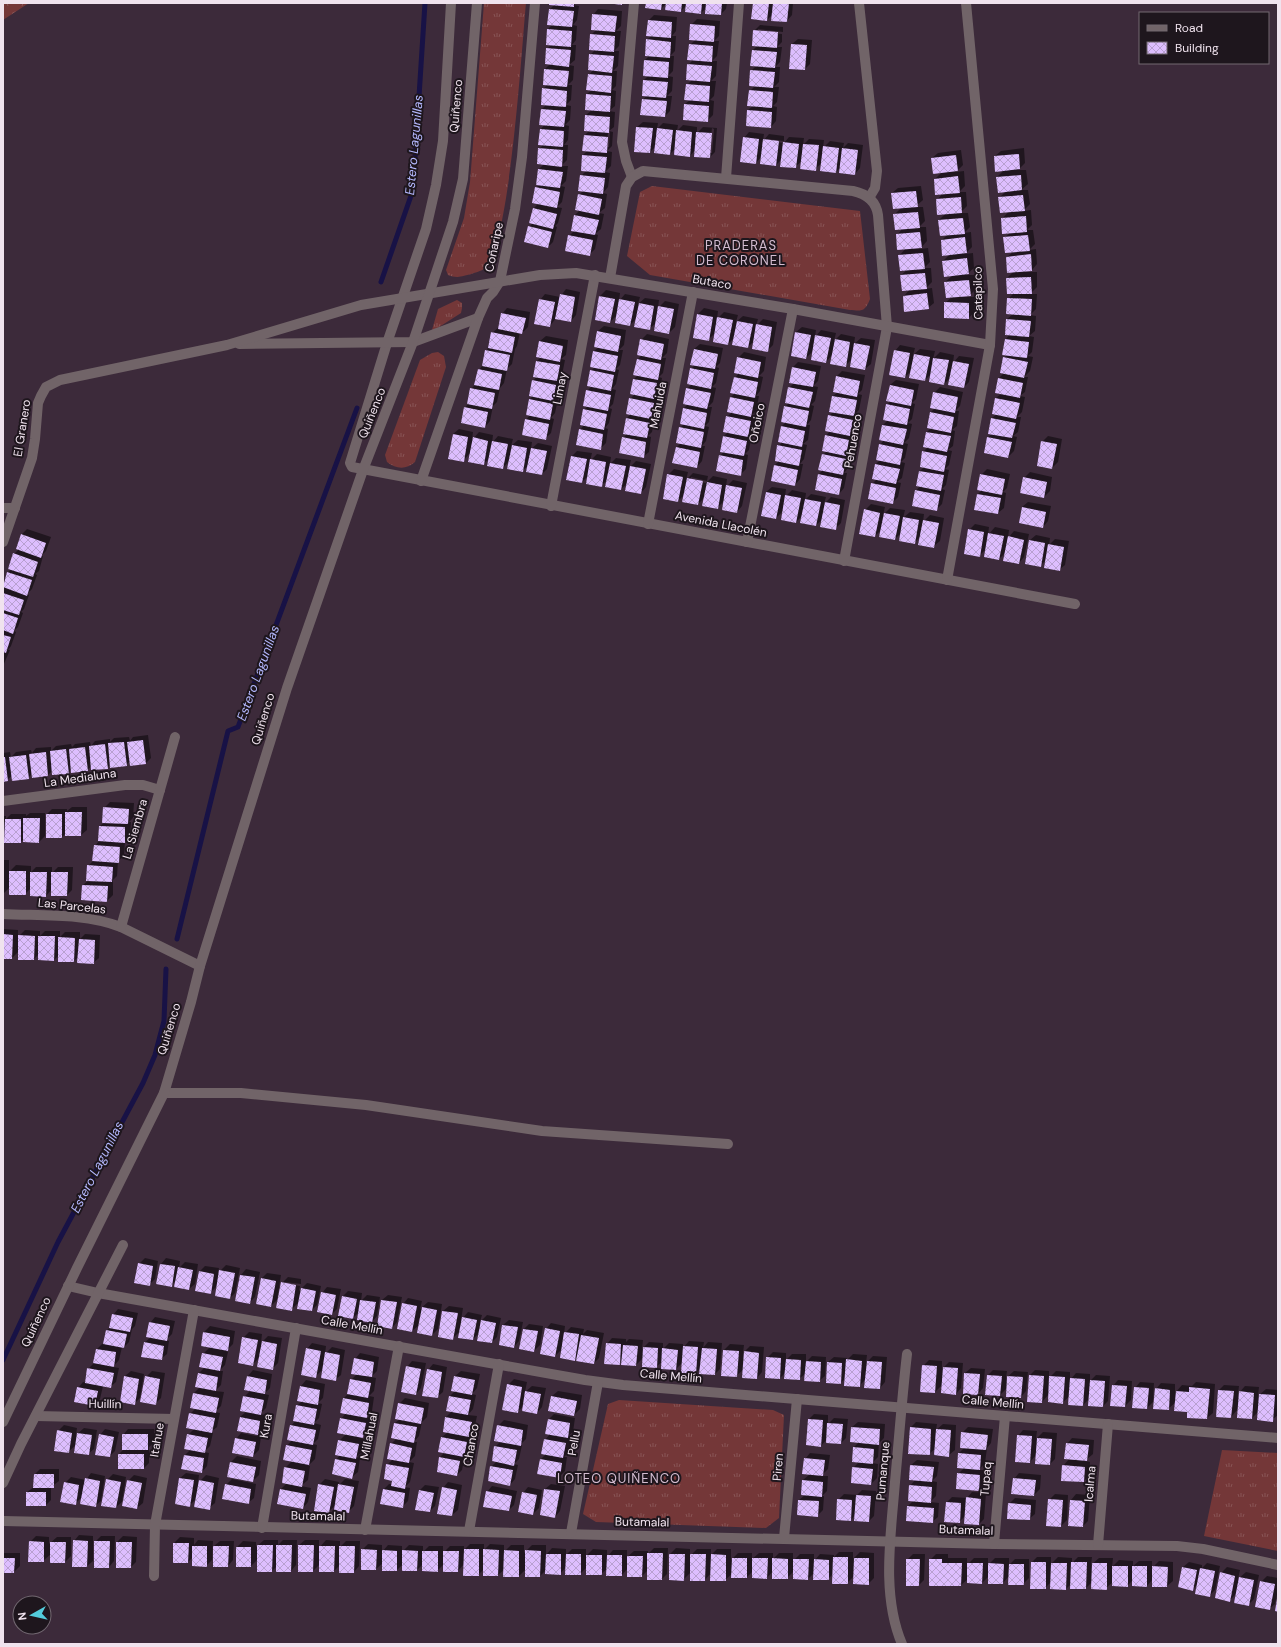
<svg xmlns="http://www.w3.org/2000/svg" width="1281" height="1647" viewBox="0 0 1281 1647" font-family="'DM Sans',sans-serif">
<style>
.grass{fill:url(#grass-tufts)}
.forest{fill:url(#forest-crowns)}
.shadow{fill:#0007;fill-rule:evenodd}
.lines{fill:none;stroke-linecap:round;stroke-linejoin:round}
.stream{stroke:#181246;stroke-width:5}
.building{fill:url(#building-cross-hatch)}
.minor{stroke:#716468;stroke-width:10}
.labels{text-anchor:middle;dominant-baseline:central;stroke-width:4;stroke-linejoin:round;paint-order:stroke}
.street-label{font-size:12px;fill:#f0e3ee;stroke:#1e161d}
.water-label{font-size:13px;font-style:italic;fill:#b4b8fe;stroke:#1e161d}
.neighbourhood-label{font-size:13px;letter-spacing:1px;fill:#d3bcd0;stroke:#1e161d}
</style>
<defs>
<pattern id="grass-tufts" width="24" height="20" patternUnits="userSpaceOnUse"><rect width="24" height="20" fill="#743738"/><path d="M3 7l-1-3M5 7V3M7 7l1-3M15 17l-1-3M17 17v-4M19 17l1-3" fill="none" stroke="#885455"/></pattern>
<pattern id="forest-crowns" width="20" height="18" patternUnits="userSpaceOnUse"><rect width="20" height="18" fill="#743738"/><path d="M2 6a3 3 0 1 1 6 0M12 15a3 3 0 1 1 6 0" fill="none" stroke="#885455"/></pattern>
<pattern id="building-cross-hatch" width="8" height="8" patternUnits="userSpaceOnUse"><rect width="8" height="8" fill="#ddbefe"/><path d="M0 0l8 8M0 8l8-8" fill="none" stroke="#b8a0d0"/></pattern>
</defs>
<rect width="100%" height="100%" fill="#3c2a3a"/>
<g class="grass">
<path d="M484,3H526C522,43 510,251 484,269C480,272 461,277 457,277C454,277 451,276 448,275L446,270L464,218L470,182Z"/>
<path d="M652,186L860,211L870,299C865,312 862,311 850,310L650,275L627,256L640,192Z"/>
<polygon points="457,300 462,303 462,308 461,313 436,329 432,330 438,309"/>
<path d="M438,352L444,356L446,367L415,462C406,470 396,469 387,462L385,455L420,360L432,353Z"/>
<polygon points="619,1400 773,1410 784,1415 779,1518 766,1528 596,1522 583,1514 608,1404"/>
<polygon points="1222,1450 1278,1453 1278,1551 1204,1536"/>
</g>
<polygon class="forest" points="3,3 29,3 3,20"/>
<g class="shadow">
<polygon points="550,3 576,3 574,5 579,6 577,20 573,25 577,26 576,40 572,45 576,45 575,60 569,65 574,66 573,80 568,85 572,85 571,100 566,105 571,106 570,120 565,125 569,126 568,140 564,145 568,145 567,160 561,166 568,166 566,181 561,186 565,187 562,202 557,207 562,208 558,223 555,226 557,227 553,242 548,247 529,227 533,223 530,223 534,208 538,204 536,188 540,184 539,169 544,164 539,149 544,144 541,129 545,124 542,109 547,104 543,89 548,84 545,69 550,64 547,49 552,44 548,29 553,24 550,9 555,4"/>
<polygon points="647,3 667,3 661,9"/>
<polygon points="667,3 727,3 726,9 721,14 707,7 701,13 687,5 681,11"/>
<polygon points="754,3 793,3 792,15 787,21 773,14 767,20"/>
<path d="M598,9L622,11L621,26L616,31H621L619,46L614,51H619L618,66L613,71H617L616,86L612,90L616,91L615,106L609,111L615,112L614,127L609,131L613,132L612,146L607,151L612,152L611,166L605,172L610,173L608,187L603,193L607,194L605,208L599,213L604,214L601,229L595,234L598,235L595,249L589,255L569,236L575,230V215L580,210L579,195L583,191L581,176L586,171L583,155L588,150L585,135L589,131L586,115L592,110L587,94L592,90L589,75L593,70L590,55L595,50L591,35L596,30L593,15ZM608,132H610L609,147H607Z"/>
<polygon points="654,15 677,17 676,31 672,36 676,36 675,51 670,56 674,56 673,71 668,76 673,77 672,91 667,96 672,96 670,111 665,116 643,100 647,95 644,80 649,75 645,60 650,55 647,40 652,35 649,20"/>
<polygon points="697,19 720,21 719,36 714,41 719,41 717,56 712,61 717,61 716,76 711,81 716,81 714,96 710,100 714,101 713,115 707,121 685,104 690,100 687,85 692,80 688,65 693,60 690,45 695,40 691,25"/>
<polygon points="760,25 783,27 783,32 758,29 758,32 782,34 782,42 777,47 782,47 780,62 775,67 780,67 779,82 774,87 779,87 777,102 773,106 777,107 776,121 771,127 748,110 753,106 750,91 755,86 751,71 756,66 752,51 757,46 754,31"/>
<polygon points="798,39 812,40 810,64 805,69 792,44"/>
<path d="M643,122L658,123L657,129L663,123L678,125L677,131L683,125L697,127V133L703,127L717,128L715,152L710,157L695,150L690,156L676,148L670,154L656,146L650,152L637,127ZM712,128L714,129L712,153H709Z"/>
<polygon points="749,132 764,134 763,141 769,134 784,136 784,141 767,139 767,141 784,143 789,137 804,138 803,145 809,139 824,140 823,148 830,141 844,143 843,148 848,143 863,145 860,168 855,174 841,167 836,172 822,163 815,169 802,161 795,167 782,159 776,165 762,156 756,163 744,138"/>
<polygon points="1024,148 1025,163 1018,170 1026,170 1028,184 1021,190 1028,190 1030,204 1023,211 1031,210 1032,225 1027,230 1033,230 1035,244 1029,250 1036,249 1037,264 1032,270 1019,271 1019,272 1037,272 1037,287 1030,294 1037,294 1036,309 1030,315 1036,316 1035,331 1029,336 1034,337 1032,352 1028,356 1033,357 1030,371 1024,377 1028,377 1025,392 1020,396 1025,397 1022,412 1017,417 1021,417 1018,432 1013,436 1017,437 1014,451 1008,457 988,438 992,433 992,418 997,414 996,398 1001,394 999,378 1004,373 1004,358 1008,354 1003,354 1006,339 1010,334 1007,319 1013,314 1008,299 1014,293 1007,278 1014,271 1007,257 1013,252 1004,238 1010,233 1002,219 1009,211 999,198 1006,191 997,177 1004,170 995,156 1001,151"/>
<polygon points="961,150 963,165 956,172 964,171 965,186 959,192 966,192 967,206 960,213 968,213 970,227 964,233 971,232 972,247 965,254 973,253 974,268 966,275 974,275 976,289 970,295 960,296 960,297 974,297 974,312 969,318 945,303 952,297 945,282 953,275 943,261 950,254 942,240 948,234 939,220 946,213 937,200 943,193 935,179 942,172 932,158 938,153"/>
<polygon points="921,186 923,200 915,207 923,207 925,221 919,227 926,227 927,241 920,249 928,248 930,262 924,268 931,268 932,282 925,289 932,288 934,303 928,308 904,296 910,289 901,275 907,270 899,256 906,248 897,235 903,228 895,214 902,207 892,193 898,188"/>
<polygon points="566,289 580,292 576,315 571,321 556,318 550,326 540,300 545,294 560,297"/>
<polygon points="606,290 620,293 619,301 625,294 640,297 638,304 645,298 659,300 658,308 665,301 679,304 675,327 669,333 656,323 649,329 636,319 630,325 617,315 610,322 596,319 600,296"/>
<polygon points="507,308 530,312 528,327 522,333 520,332 517,346 515,349 512,364 507,369 504,383 500,388 497,402 493,406 490,421 485,427 465,408 468,404 471,389 476,384 479,370 483,365 492,333 499,327 502,314"/>
<polygon points="704,308 718,311 717,319 724,312 738,315 736,322 743,316 758,319 756,326 763,319 777,322 773,345 767,351 754,341 748,347 735,337 728,344 715,333 708,340 694,337 698,314"/>
<polygon points="604,326 626,330 624,345 619,350 623,350 620,365 616,369 619,370 616,384 612,389 616,390 613,404 609,408 612,409 609,423 605,428 608,429 606,443 600,449 580,430 584,425 584,410 588,406 587,391 592,386 591,371 595,367 594,351 599,347 598,331"/>
<polygon points="802,327 816,330 815,337 821,330 836,333 834,341 841,334 855,337 854,344 861,338 875,340 871,364 865,369 852,359 845,366 832,355 826,362 813,351 806,358 796,332"/>
<polygon points="647,334 669,339 667,353 662,358 666,358 663,373 659,377 662,378 659,393 655,397 659,398 656,413 652,417 655,417 652,432 648,436 651,437 649,452 643,457 623,438 627,434 627,418 631,414 630,399 635,394 634,379 638,375 638,359 642,355 641,340"/>
<polygon points="546,336 568,340 566,355 561,359 565,360 562,375 558,379 561,380 559,394 555,398 558,399 555,413 551,418 554,419 551,433 546,438 526,420 530,415 529,400 533,396 533,381 537,376 534,376 537,361 541,357 540,341"/>
<polygon points="700,344 723,348 720,363 716,367 719,368 716,383 712,387 716,388 713,402 708,407 712,407 709,422 705,426 709,427 706,441 702,446 705,446 702,461 697,467 677,447 681,443 680,428 684,424 684,408 688,404 687,389 692,384 691,369 695,365 694,349"/>
<polygon points="900,345 915,348 913,355 920,349 935,351 933,359 940,352 954,355 953,363 959,356 974,358 969,382 964,387 951,377 944,384 931,374 925,380 912,370 905,377 895,351"/>
<polygon points="744,352 766,357 764,371 759,376 763,377 760,391 756,396 759,396 756,411 752,415 756,416 753,431 749,435 752,435 749,450 745,454 748,455 746,469 740,475 720,456 724,451 724,436 728,432 727,417 732,412 731,397 735,393 735,378 739,373 738,358"/>
<polygon points="798,362 821,366 818,381 813,386 818,387 815,401 811,405 814,406 811,420 807,425 810,425 808,440 803,444 807,445 804,459 800,464 803,464 800,479 795,485 775,465 779,461 778,446 783,442 782,426 786,422 785,407 789,403 789,388 794,383 793,367"/>
<polygon points="842,371 865,375 862,390 858,394 862,395 859,410 855,414 858,415 855,429 850,434 854,435 852,449 847,453 851,454 848,468 844,473 847,473 844,488 839,494 819,474 823,470 823,455 827,451 826,436 830,431 829,416 834,411 830,411 833,396 838,392 837,376"/>
<polygon points="896,380 919,384 916,399 912,403 915,404 912,419 908,423 912,424 909,438 904,443 908,444 905,458 901,462 905,463 902,478 897,482 901,483 898,497 892,503 872,484 877,479 873,479 876,464 880,460 880,445 884,440 880,440 883,425 888,420 887,405 891,401 890,385"/>
<polygon points="940,387 963,392 960,406 955,411 959,411 957,426 952,430 955,431 953,446 948,450 952,451 949,465 945,469 949,470 946,485 942,489 945,490 942,504 936,510 916,491 920,486 917,486 920,471 924,467 923,452 928,447 924,447 927,432 931,428 931,412 935,408 934,393"/>
<polygon points="459,429 473,432 472,440 479,432 493,435 492,443 498,436 513,439 511,446 518,440 532,442 531,449 538,443 552,446 547,469 542,474 529,465 522,471 509,461 503,468 490,458 483,464 470,453 463,461 453,434"/>
<polygon points="1048,436 1062,439 1058,462 1052,468 1042,442"/>
<polygon points="577,451 592,453 590,461 597,454 611,457 610,464 616,458 631,460 629,468 636,461 651,464 646,487 641,493 628,483 621,489 608,479 601,486 589,475 582,482 572,456"/>
<polygon points="674,469 688,472 686,480 693,473 708,476 707,481 691,477 691,480 706,483 713,476 727,479 726,487 733,480 747,483 742,506 737,512 724,501 717,508 704,498 698,504 685,494 678,501 668,475"/>
<polygon points="987,469 1010,474 1007,488 1003,492 1006,493 1004,508 998,513 975,509 978,494 982,490 981,475"/>
<polygon points="1030,472 1052,477 1050,491 1044,497 1024,478"/>
<polygon points="772,487 786,489 785,497 792,490 806,493 805,500 811,494 826,497 824,504 831,497 845,500 841,523 835,529 823,519 816,525 803,515 796,522 783,511 776,518 762,515 766,492"/>
<polygon points="1028,502 1051,506 1048,521 1043,527 1022,507"/>
<polygon points="871,504 885,507 883,515 890,508 905,510 903,518 910,512 924,514 923,522 930,515 944,518 940,541 934,546 921,536 914,543 901,533 895,539 882,529 875,536 865,510"/>
<polygon points="975,524 989,527 988,535 995,527 1009,530 1008,538 1014,531 1029,534 1024,557 1019,563 1006,552 999,559 986,549 979,556 969,530"/>
<polygon points="27,529 51,537 46,551 41,556 43,556 39,571 35,574 37,575 32,589 27,594 29,595 24,609 21,612 23,613 18,627 14,631 16,632 11,646 8,650 10,650 3,666 3,589 5,587 3,586 8,572 12,569 14,554 19,549 22,534"/>
<polygon points="1036,535 1050,538 1049,545 1055,539 1069,541 1065,565 1059,570 1046,560 1040,566 1030,540"/>
<polygon points="148,735 151,758 146,763 130,761 126,765 111,764 107,768 92,766 87,770 72,769 68,773 53,770 48,775 33,777 32,774 28,778 13,775 7,780 3,781 3,753 10,752 11,757 16,752 31,750 32,753 36,748 51,747 51,751 56,746 71,744 72,747 75,744 90,742 91,746 95,741 110,739 110,742 114,738 129,737 130,741 133,737"/>
<polygon points="110,802 134,803 133,818 129,822 131,822 130,836 125,841 124,856 118,861 117,876 113,880 113,895 107,901 83,885 89,880 88,866 94,860 95,846 99,841 100,826 105,822 104,808"/>
<polygon points="72,807 87,807 87,830 81,835 66,833 62,837 47,814 52,809 67,809 67,811"/>
<polygon points="30,813 45,813 45,836 39,842 24,839 20,842 5,839 3,841 3,816 6,816 6,819 11,814 26,814 26,816"/>
<polygon points="3,860 9,860 9,872 16,865 31,866 31,872 36,867 52,867 52,873 58,867 73,867 72,890 67,895 52,889 46,896 31,888 25,894 10,887 3,894"/>
<polygon points="3,929 18,930 18,937 25,930 40,931 40,936 45,931 60,931 60,937 65,932 80,932 80,939 85,934 100,935 99,958 93,963 79,956 74,961 59,955 54,960 39,954 34,959 19,951 12,958 3,958"/>
<polygon points="145,1258 158,1261 155,1279 149,1285 139,1264"/>
<polygon points="166,1258 180,1261 179,1268 185,1262 198,1264 195,1284 189,1289 177,1280 171,1285 157,1283 161,1264"/>
<polygon points="226,1265 240,1268 235,1293 230,1298 218,1285 210,1293 200,1271 205,1266 219,1268 218,1273"/>
<polygon points="246,1269 260,1272 255,1297 250,1302 236,1300 241,1275"/>
<polygon points="267,1273 281,1275 277,1300 271,1306 257,1303 262,1278"/>
<polygon points="288,1277 301,1279 301,1284 285,1282 285,1284 300,1286 299,1291 307,1283 321,1286 317,1305 312,1310 299,1302 291,1310 282,1283"/>
<polygon points="327,1287 341,1289 337,1309 332,1314 322,1293"/>
<polygon points="348,1291 362,1293 361,1301 367,1295 380,1297 377,1316 372,1322 359,1312 353,1318 343,1296"/>
<polygon points="388,1295 402,1297 397,1322 392,1328 382,1300"/>
<polygon points="408,1298 422,1301 420,1309 428,1302 442,1304 438,1329 432,1335 421,1319 419,1318 418,1326 412,1331 403,1304"/>
<polygon points="449,1306 463,1308 461,1320 468,1312 482,1315 480,1322 487,1315 501,1318 497,1337 492,1342 479,1333 473,1339 460,1331 453,1338 439,1336 443,1311"/>
<polygon points="118,1309 138,1313 135,1326 132,1329 129,1342 124,1347 122,1347 119,1360 113,1367 119,1368 116,1382 110,1387 103,1386 100,1399 95,1405 78,1388 83,1382 86,1383 88,1369 94,1363 97,1349 102,1344 104,1344 107,1330 111,1327 113,1315"/>
<polygon points="155,1317 175,1321 172,1334 166,1340 169,1341 167,1354 161,1359 144,1343 151,1337 150,1323"/>
<polygon points="509,1320 523,1322 519,1341 514,1347 503,1325"/>
<polygon points="551,1323 565,1326 564,1334 571,1327 584,1329 583,1334 587,1330 604,1333 599,1358 594,1363 578,1356 574,1360 562,1349 555,1356 546,1329"/>
<polygon points="529,1324 543,1326 540,1345 534,1351 524,1329"/>
<polygon points="210,1326 235,1331 233,1344 226,1351 228,1352 225,1365 219,1371 223,1371 221,1385 215,1391 224,1392 221,1406 215,1412 220,1413 217,1427 211,1432 213,1433 210,1446 204,1452 209,1453 207,1466 202,1472 182,1468 185,1455 191,1449 188,1435 194,1429 190,1414 196,1408 191,1407 194,1393 200,1387 199,1373 205,1367 203,1354 210,1347 202,1345 204,1332"/>
<polygon points="249,1332 262,1334 261,1343 268,1336 282,1338 278,1363 272,1369 260,1357 252,1365 243,1338"/>
<polygon points="612,1338 626,1339 626,1342 629,1339 643,1340 642,1349 649,1342 663,1343 663,1349 669,1343 683,1344 683,1348 689,1341 704,1342 703,1348 708,1342 722,1343 720,1369 715,1374 701,1368 696,1373 682,1372 683,1362 676,1369 663,1361 656,1367 643,1358 636,1365 622,1364 622,1361 619,1364 607,1344"/>
<polygon points="312,1343 326,1346 325,1354 332,1347 345,1350 341,1375 335,1380 323,1369 316,1376 307,1349"/>
<polygon points="730,1344 744,1345 743,1353 750,1346 764,1347 762,1372 757,1378 743,1370 736,1376 723,1375 724,1350"/>
<polygon points="773,1352 786,1353 786,1360 792,1354 806,1354 806,1362 812,1356 826,1357 825,1376 819,1381 806,1373 799,1379 786,1372 780,1378 767,1358"/>
<polygon points="360,1353 379,1357 377,1371 371,1377 376,1378 374,1391 369,1396 374,1397 372,1411 366,1417 371,1418 368,1432 361,1438 364,1439 361,1453 356,1457 360,1458 358,1472 352,1477 336,1460 340,1455 339,1441 346,1434 341,1419 346,1413 344,1398 348,1394 351,1380 357,1374 355,1359"/>
<polygon points="853,1354 867,1355 866,1363 873,1356 887,1357 885,1382 880,1388 866,1379 859,1386 846,1377 841,1383 828,1362 834,1357 847,1358 847,1360"/>
<polygon points="929,1360 942,1361 942,1369 949,1362 963,1363 961,1388 956,1394 942,1385 935,1392 923,1366"/>
<polygon points="412,1361 426,1363 421,1388 416,1394 407,1367"/>
<polygon points="433,1364 447,1367 443,1392 437,1397 428,1370"/>
<polygon points="971,1368 985,1369 983,1388 978,1394 965,1373"/>
<polygon points="253,1370 272,1374 270,1388 264,1394 269,1395 266,1408 260,1414 265,1415 263,1429 257,1434 240,1417 247,1411 244,1397 251,1390 245,1389 248,1376"/>
<polygon points="993,1370 1007,1371 1006,1378 1014,1371 1028,1372 1026,1391 1021,1397 1007,1388 1000,1395 986,1394 988,1375"/>
<polygon points="1035,1370 1049,1371 1049,1378 1056,1371 1070,1372 1070,1380 1076,1373 1090,1374 1090,1381 1096,1375 1110,1376 1108,1401 1103,1406 1090,1398 1083,1405 1070,1396 1063,1402 1049,1394 1042,1402 1030,1375"/>
<polygon points="131,1371 144,1374 140,1398 134,1404 125,1376"/>
<polygon points="152,1371 165,1373 161,1398 155,1404 146,1377"/>
<polygon points="461,1371 480,1374 477,1388 472,1394 476,1395 473,1409 468,1415 477,1416 474,1430 468,1436 472,1437 470,1451 465,1455 462,1470 457,1475 440,1457 445,1452 442,1437 448,1432 444,1431 446,1417 452,1411 450,1396 455,1391 452,1390 455,1376"/>
<polygon points="514,1379 527,1382 525,1392 532,1386 546,1388 542,1407 537,1413 524,1406 517,1412 508,1385"/>
<polygon points="306,1380 325,1384 323,1398 318,1403 322,1404 319,1418 314,1423 321,1425 318,1439 313,1444 317,1445 315,1459 308,1466 310,1466 308,1480 301,1486 311,1488 308,1502 303,1508 281,1489 287,1483 285,1468 292,1461 287,1446 292,1440 291,1426 296,1420 297,1406 302,1401 298,1400 301,1386"/>
<polygon points="1118,1380 1132,1381 1131,1400 1125,1406 1111,1405 1113,1386"/>
<polygon points="1140,1382 1154,1383 1153,1402 1147,1408 1135,1388"/>
<polygon points="1196,1382 1215,1384 1213,1413 1207,1418 1188,1411 1176,1402 1168,1409 1156,1389 1161,1383 1175,1384 1175,1393 1182,1385 1192,1386"/>
<polygon points="1224,1385 1239,1386 1238,1394 1245,1386 1259,1387 1258,1396 1266,1389 1278,1390 1278,1415 1272,1420 1259,1411 1252,1418 1238,1409 1231,1417 1219,1390"/>
<polygon points="558,1391 582,1395 580,1409 574,1415 549,1410 552,1396"/>
<polygon points="405,1398 429,1403 427,1417 422,1422 419,1436 414,1442 417,1442 415,1456 409,1462 414,1463 410,1482 405,1487 410,1488 408,1501 402,1507 381,1503 384,1489 389,1484 392,1484 393,1480 387,1465 393,1459 391,1444 397,1438 395,1423 400,1419 399,1404"/>
<polygon points="554,1414 575,1418 573,1432 567,1437 571,1438 569,1452 564,1457 567,1457 565,1471 559,1477 538,1473 541,1459 546,1454 545,1440 550,1434 549,1419"/>
<polygon points="814,1414 828,1415 828,1424 834,1418 848,1419 846,1438 841,1443 827,1439 821,1446 809,1419"/>
<polygon points="504,1420 528,1425 526,1439 520,1445 522,1445 519,1459 514,1464 518,1465 515,1479 510,1485 491,1467 497,1461 495,1447 501,1441 498,1426"/>
<polygon points="858,1422 885,1424 884,1438 879,1443 878,1457 872,1463 878,1464 877,1478 871,1484 853,1468 859,1462 854,1447 859,1442 852,1427"/>
<polygon points="916,1422 937,1424 936,1430 943,1424 956,1425 955,1450 949,1455 936,1448 929,1454 911,1427"/>
<polygon points="64,1425 77,1428 76,1435 84,1428 97,1430 94,1449 88,1454 76,1445 68,1452 58,1431"/>
<polygon points="968,1427 993,1429 991,1443 987,1448 985,1463 979,1470 985,1470 984,1484 979,1490 958,1474 964,1468 958,1467 959,1453 965,1447 962,1433"/>
<polygon points="105,1429 119,1432 115,1451 110,1456 100,1435"/>
<polygon points="128,1429 154,1429 154,1443 149,1447 149,1463 144,1468 119,1454 123,1450 123,1435"/>
<polygon points="1023,1430 1037,1431 1036,1439 1043,1432 1057,1433 1055,1459 1050,1464 1036,1455 1030,1462 1018,1436"/>
<polygon points="241,1433 261,1437 259,1450 253,1456 236,1439"/>
<polygon points="1072,1438 1094,1440 1093,1454 1085,1461 1090,1462 1089,1476 1084,1481 1063,1466 1070,1458 1067,1444"/>
<polygon points="810,1453 830,1455 828,1469 821,1476 828,1476 827,1491 822,1496 824,1496 823,1510 817,1516 799,1500 805,1495 803,1480 810,1474 805,1459"/>
<polygon points="237,1456 261,1461 259,1475 253,1481 228,1476 231,1462"/>
<polygon points="917,1460 939,1462 937,1476 932,1481 937,1482 936,1496 930,1502 939,1503 938,1517 932,1522 907,1520 908,1506 914,1500 910,1486 915,1480 911,1465"/>
<polygon points="40,1469 59,1469 59,1481 51,1487 51,1500 46,1505 27,1492 34,1487 35,1474"/>
<polygon points="91,1473 105,1476 101,1501 95,1506 83,1496 75,1504 65,1483 71,1477 86,1480"/>
<polygon points="186,1473 199,1475 198,1483 206,1475 219,1478 215,1503 209,1508 197,1498 189,1506 176,1503 180,1478"/>
<polygon points="1019,1473 1041,1475 1040,1489 1034,1495 1014,1479"/>
<polygon points="113,1474 126,1477 122,1502 116,1507 107,1480"/>
<polygon points="134,1475 147,1478 143,1503 137,1508 128,1481"/>
<polygon points="232,1479 256,1484 254,1498 248,1503 226,1485"/>
<polygon points="325,1479 339,1482 338,1486 345,1479 359,1481 354,1506 348,1512 336,1505 328,1512 319,1485"/>
<polygon points="448,1482 462,1485 458,1510 452,1515 443,1488"/>
<polygon points="551,1484 565,1486 560,1511 555,1517 545,1489"/>
<polygon points="425,1485 439,1487 435,1506 430,1511 420,1490"/>
<polygon points="492,1486 517,1491 514,1505 509,1510 487,1492"/>
<polygon points="528,1487 542,1490 539,1508 533,1514 523,1493"/>
<polygon points="862,1490 876,1491 874,1516 869,1521 855,1515 851,1520 838,1500 844,1494 857,1495"/>
<polygon points="972,1492 986,1493 984,1519 979,1524 965,1516 959,1522 947,1502 952,1497 967,1498"/>
<polygon points="1055,1494 1068,1495 1067,1520 1061,1526 1047,1525 1049,1500"/>
<polygon points="1076,1494 1090,1495 1088,1521 1083,1526 1069,1525 1071,1500"/>
<polygon points="1015,1498 1036,1500 1035,1514 1029,1519 1009,1504"/>
<polygon points="79,1535 93,1536 93,1561 87,1566 73,1566 74,1541"/>
<polygon points="36,1536 49,1537 49,1544 57,1537 71,1537 71,1556 65,1562 51,1554 43,1561 30,1542"/>
<polygon points="101,1536 115,1536 114,1561 109,1567 95,1542"/>
<polygon points="123,1536 137,1537 136,1562 131,1567 117,1542"/>
<polygon points="180,1537 194,1538 194,1545 198,1540 213,1541 212,1560 206,1566 193,1557 188,1562 174,1562 174,1543"/>
<polygon points="264,1540 278,1540 278,1545 283,1540 297,1540 296,1565 291,1571 277,1566 272,1571 258,1559 251,1566 237,1566 237,1547 243,1541 256,1542 256,1547"/>
<polygon points="305,1540 319,1540 319,1548 326,1540 340,1541 340,1547 346,1541 360,1541 359,1566 354,1572 340,1565 334,1571 320,1564 313,1571 299,1545"/>
<polygon points="220,1541 234,1541 233,1560 228,1566 214,1546"/>
<polygon points="368,1544 382,1545 382,1552 388,1545 402,1546 402,1552 409,1545 423,1546 423,1552 429,1546 443,1546 443,1553 450,1546 464,1546 464,1550 470,1544 484,1544 484,1550 490,1544 504,1545 504,1552 511,1545 524,1545 524,1553 532,1545 546,1545 546,1555 552,1548 566,1549 566,1555 572,1549 586,1549 586,1556 593,1549 607,1550 607,1557 613,1550 627,1550 627,1557 634,1551 648,1551 648,1554 654,1548 668,1548 667,1574 662,1579 648,1570 642,1576 628,1568 622,1575 608,1568 601,1574 587,1567 580,1574 566,1567 560,1574 546,1570 540,1576 526,1569 519,1576 505,1569 498,1575 484,1569 478,1575 464,1564 458,1571 444,1564 437,1571 423,1564 417,1570 403,1564 397,1570 383,1563 376,1569 362,1550"/>
<polygon points="676,1548 690,1549 690,1556 697,1549 711,1549 711,1555 717,1549 731,1549 731,1560 738,1553 752,1553 752,1559 759,1553 773,1553 773,1559 779,1553 793,1553 793,1561 800,1554 814,1554 814,1561 820,1554 834,1555 834,1557 839,1552 853,1552 853,1559 860,1552 874,1553 874,1578 868,1584 854,1576 847,1583 833,1574 828,1579 815,1572 808,1579 794,1578 794,1571 787,1578 773,1571 767,1578 753,1571 747,1577 733,1573 725,1580 711,1573 705,1580 691,1572 684,1579 670,1554"/>
<polygon points="3,1553 20,1553 20,1566 14,1572 3,1572"/>
<polygon points="913,1554 925,1554 924,1580 919,1585 907,1560"/>
<polygon points="936,1554 948,1554 948,1558 967,1558 967,1565 974,1558 988,1558 988,1565 995,1558 1009,1558 1009,1565 1015,1559 1029,1559 1029,1578 1023,1584 1009,1576 1003,1583 989,1576 982,1583 968,1579 961,1585 930,1585 930,1560"/>
<polygon points="1037,1557 1051,1557 1051,1564 1058,1557 1072,1558 1072,1563 1078,1557 1092,1557 1091,1565 1099,1558 1113,1558 1112,1567 1119,1560 1133,1561 1133,1566 1139,1561 1152,1561 1152,1568 1159,1561 1173,1562 1173,1581 1167,1586 1153,1579 1147,1586 1133,1580 1127,1586 1113,1582 1106,1588 1093,1581 1086,1588 1072,1583 1066,1589 1052,1581 1045,1588 1032,1562"/>
<polygon points="1189,1562 1202,1565 1202,1568 1207,1563 1220,1566 1215,1590 1209,1596 1198,1584 1193,1589 1183,1567"/>
<polygon points="1227,1567 1240,1570 1238,1579 1246,1572 1259,1575 1254,1599 1248,1605 1237,1593 1229,1601 1221,1573"/>
<polygon points="1267,1576 1278,1578 1278,1590 1275,1604 1269,1609 1261,1582"/>
</g>
<g class="lines">
<g class="stream">
<polyline points="381,282 413,190 425,3"/>
<polyline points="177,939 228,731 238,727 357,408"/>
<polyline points="3,1360 58,1242 143,1083 155,1055 164,1021 166,969"/>
</g>
</g>
<g class="building">
<polygon points="549,3 574,3 574,7 549,5"/>
<polygon points="607,3 622,3 622,5"/>
<polygon points="646,3 662,3 661,10 645,8"/>
<polygon points="666,3 682,3 681,12 665,10"/>
<polygon points="686,3 702,3 701,14 685,12"/>
<polygon points="706,3 722,3 721,15 705,14"/>
<polygon points="753,3 769,3 767,21 751,19"/>
<polygon points="773,3 789,3 787,22 771,21"/>
<polygon points="549,9 574,11 572,27 547,25"/>
<polygon points="592,14 617,16 615,32 591,30"/>
<polygon points="648,20 672,22 671,38 646,36"/>
<polygon points="690,24 715,26 714,42 689,40"/>
<polygon points="547,29 572,31 571,47 546,45"/>
<polygon points="753,30 778,32 777,48 752,46"/>
<polygon points="590,34 615,36 614,52 589,50"/>
<polygon points="646,39 671,42 670,58 645,56"/>
<polygon points="689,44 713,46 712,62 687,60"/>
<polygon points="791,44 807,45 805,70 789,69"/>
<polygon points="546,48 571,50 569,67 545,64"/>
<polygon points="752,50 777,52 775,68 750,66"/>
<polygon points="589,54 614,56 612,73 588,70"/>
<polygon points="644,60 669,62 668,78 643,76"/>
<polygon points="687,64 712,66 710,82 686,80"/>
<polygon points="544,69 569,71 567,87 543,85"/>
<polygon points="750,70 775,72 773,88 749,86"/>
<polygon points="588,74 612,76 611,93 586,90"/>
<polygon points="643,80 668,82 666,98 642,96"/>
<polygon points="686,84 710,86 709,102 684,100"/>
<polygon points="542,88 567,91 566,107 541,105"/>
<polygon points="749,90 773,92 772,108 747,106"/>
<polygon points="586,94 611,96 610,112 585,110"/>
<polygon points="642,99 667,101 665,117 640,115"/>
<polygon points="684,104 709,106 708,122 683,120"/>
<polygon points="541,109 566,111 564,127 539,125"/>
<polygon points="747,110 772,112 771,128 746,126"/>
<polygon points="585,115 610,117 609,133 584,131"/>
<polygon points="636,127 653,128 650,153 634,152"/>
<polygon points="657,128 673,130 670,155 654,153"/>
<polygon points="540,129 564,131 563,147 538,145"/>
<polygon points="676,130 692,132 690,157 674,155"/>
<polygon points="696,132 712,133 710,158 694,157"/>
<polygon points="584,135 608,137 607,153 582,151"/>
<polygon points="743,137 759,139 756,164 740,162"/>
<polygon points="763,139 779,141 776,166 760,164"/>
<polygon points="783,142 799,144 796,168 780,167"/>
<polygon points="803,144 819,145 816,171 800,169"/>
<polygon points="823,146 839,148 836,173 820,171"/>
<polygon points="538,148 563,150 562,167 537,164"/>
<polygon points="842,148 858,150 855,175 839,173"/>
<polygon points="1019,154 1020,169 995,172 994,156"/>
<polygon points="582,155 607,157 605,173 581,171"/>
<polygon points="956,155 958,171 933,174 931,158"/>
<polygon points="538,169 563,172 560,188 536,185"/>
<polygon points="580,175 605,178 603,194 578,191"/>
<polygon points="1021,175 1022,190 998,193 996,177"/>
<polygon points="958,176 960,193 935,195 934,179"/>
<polygon points="535,187 560,192 557,208 532,203"/>
<polygon points="916,191 918,207 893,209 891,193"/>
<polygon points="578,194 602,199 599,215 575,210"/>
<polygon points="1023,195 1025,211 1000,213 998,197"/>
<polygon points="961,197 962,213 937,215 936,199"/>
<polygon points="533,208 557,214 553,229 529,223"/>
<polygon points="918,212 920,228 895,230 893,214"/>
<polygon points="574,215 599,220 595,235 571,231"/>
<polygon points="1026,216 1027,232 1002,234 1001,218"/>
<polygon points="963,218 965,234 940,236 938,220"/>
<polygon points="528,226 552,232 548,248 524,242"/>
<polygon points="920,232 922,248 897,250 896,234"/>
<polygon points="568,235 593,240 590,256 565,251"/>
<polygon points="1028,235 1030,251 1005,253 1003,237"/>
<polygon points="965,237 967,253 942,256 941,240"/>
<polygon points="923,253 925,269 900,271 898,255"/>
<polygon points="1031,254 1032,271 1007,273 1006,257"/>
<polygon points="967,258 969,274 944,277 942,261"/>
<polygon points="925,273 927,289 902,291 900,275"/>
<polygon points="1031,277 1032,294 1007,294 1006,278"/>
<polygon points="969,280 971,296 946,298 944,282"/>
<polygon points="927,293 929,309 904,312 903,296"/>
<polygon points="560,294 575,297 571,322 555,319"/>
<polygon points="599,296 615,299 610,323 595,320"/>
<polygon points="1007,298 1032,299 1031,316 1006,314"/>
<polygon points="539,299 555,302 550,327 534,324"/>
<polygon points="619,299 635,302 630,326 615,323"/>
<polygon points="944,302 969,303 969,319 944,318"/>
<polygon points="639,303 654,306 650,330 634,327"/>
<polygon points="658,306 674,309 669,334 654,331"/>
<polygon points="501,313 526,318 522,334 498,329"/>
<polygon points="697,314 713,317 709,341 693,338"/>
<polygon points="717,317 733,320 728,345 713,342"/>
<polygon points="1006,319 1031,321 1029,337 1005,335"/>
<polygon points="737,321 753,324 748,348 732,345"/>
<polygon points="756,324 772,327 768,352 752,349"/>
<polygon points="597,331 621,336 618,352 594,347"/>
<polygon points="491,332 515,337 512,353 488,348"/>
<polygon points="795,332 811,335 806,359 791,356"/>
<polygon points="815,335 831,338 826,363 811,360"/>
<polygon points="640,339 664,344 661,360 637,355"/>
<polygon points="835,339 850,342 846,367 830,364"/>
<polygon points="1005,339 1029,342 1027,358 1002,355"/>
<polygon points="539,341 563,346 560,362 536,357"/>
<polygon points="854,343 870,346 865,370 850,367"/>
<polygon points="694,349 718,354 715,369 690,365"/>
<polygon points="485,350 510,355 507,371 482,366"/>
<polygon points="894,350 910,353 905,378 889,375"/>
<polygon points="593,351 618,356 615,372 590,367"/>
<polygon points="914,354 930,357 925,381 909,378"/>
<polygon points="737,357 761,362 758,378 734,373"/>
<polygon points="1003,357 1028,362 1024,378 1000,373"/>
<polygon points="933,358 949,360 944,385 929,382"/>
<polygon points="637,359 661,364 658,380 633,375"/>
<polygon points="536,361 560,365 557,381 533,377"/>
<polygon points="953,361 969,364 964,388 948,385"/>
<polygon points="792,367 816,372 813,387 789,383"/>
<polygon points="690,368 714,373 711,389 687,384"/>
<polygon points="478,369 502,374 499,390 474,385"/>
<polygon points="590,370 614,375 611,391 587,386"/>
<polygon points="836,376 860,381 857,397 833,392"/>
<polygon points="734,377 758,382 755,398 730,393"/>
<polygon points="998,378 1023,383 1020,398 995,393"/>
<polygon points="633,379 657,383 654,399 630,394"/>
<polygon points="532,380 556,385 553,401 529,396"/>
<polygon points="890,385 914,390 911,406 886,401"/>
<polygon points="788,387 813,392 809,408 785,403"/>
<polygon points="470,388 495,393 492,409 467,404"/>
<polygon points="686,388 711,393 707,409 683,404"/>
<polygon points="586,390 611,395 608,411 583,406"/>
<polygon points="933,392 958,397 955,413 930,408"/>
<polygon points="832,396 857,400 854,416 829,412"/>
<polygon points="730,397 754,402 751,417 727,412"/>
<polygon points="629,398 654,403 651,419 626,414"/>
<polygon points="995,398 1020,403 1016,419 992,414"/>
<polygon points="529,399 553,404 550,420 526,415"/>
<polygon points="886,404 910,409 907,425 883,420"/>
<polygon points="784,406 809,411 806,427 781,422"/>
<polygon points="464,407 488,412 485,428 461,423"/>
<polygon points="683,408 707,413 704,429 680,424"/>
<polygon points="583,409 607,414 604,430 580,425"/>
<polygon points="930,412 954,417 951,433 927,428"/>
<polygon points="828,415 853,420 850,436 825,431"/>
<polygon points="726,416 751,421 748,437 723,432"/>
<polygon points="626,418 650,423 647,438 623,434"/>
<polygon points="991,418 1016,423 1012,438 988,434"/>
<polygon points="525,419 549,424 546,440 522,435"/>
<polygon points="882,425 907,429 903,445 879,440"/>
<polygon points="781,426 805,431 802,447 778,442"/>
<polygon points="679,427 704,432 701,448 676,443"/>
<polygon points="579,429 603,434 601,450 576,445"/>
<polygon points="926,432 951,436 947,452 923,447"/>
<polygon points="453,434 468,437 464,462 448,459"/>
<polygon points="825,435 849,440 846,456 822,451"/>
<polygon points="723,436 747,441 744,456 720,452"/>
<polygon points="473,437 488,441 484,465 468,462"/>
<polygon points="622,437 646,442 644,458 619,453"/>
<polygon points="987,437 1012,442 1008,458 984,453"/>
<polygon points="492,441 508,444 503,469 487,466"/>
<polygon points="1041,441 1057,444 1052,469 1037,466"/>
<polygon points="879,444 903,449 900,465 876,460"/>
<polygon points="512,445 527,448 523,472 507,469"/>
<polygon points="777,445 802,450 799,466 775,461"/>
<polygon points="676,447 700,452 697,468 672,463"/>
<polygon points="531,448 547,451 542,475 526,472"/>
<polygon points="922,451 947,456 944,472 920,467"/>
<polygon points="822,454 846,459 843,475 818,470"/>
<polygon points="719,455 743,460 741,476 716,471"/>
<polygon points="571,456 587,459 582,483 566,480"/>
<polygon points="590,459 606,462 602,487 586,484"/>
<polygon points="610,463 626,466 621,490 605,487"/>
<polygon points="875,464 900,469 896,484 872,479"/>
<polygon points="774,465 798,470 795,486 771,481"/>
<polygon points="630,466 646,469 641,494 625,491"/>
<polygon points="919,471 944,475 941,491 916,486"/>
<polygon points="667,474 683,477 678,502 663,499"/>
<polygon points="818,474 842,479 839,495 815,490"/>
<polygon points="980,474 1005,479 1002,495 977,490"/>
<polygon points="1023,477 1047,482 1044,498 1020,493"/>
<polygon points="687,478 703,481 698,505 682,502"/>
<polygon points="707,482 722,485 718,509 702,506"/>
<polygon points="871,483 896,488 893,504 868,499"/>
<polygon points="726,485 742,488 737,513 722,510"/>
<polygon points="915,490 940,495 937,511 912,506"/>
<polygon points="766,492 781,495 776,519 761,516"/>
<polygon points="977,494 1001,498 998,514 974,510"/>
<polygon points="785,495 801,498 796,523 781,520"/>
<polygon points="805,499 821,502 816,526 800,523"/>
<polygon points="825,502 840,505 836,530 820,527"/>
<polygon points="1022,507 1046,512 1043,528 1019,523"/>
<polygon points="864,509 880,513 875,537 859,534"/>
<polygon points="884,513 900,516 895,540 879,537"/>
<polygon points="903,517 919,520 915,544 899,541"/>
<polygon points="923,520 939,523 934,548 918,545"/>
<polygon points="968,529 984,532 980,557 964,554"/>
<polygon points="988,533 1004,536 999,560 984,557"/>
<polygon points="21,534 46,543 41,558 16,549"/>
<polygon points="1008,536 1024,540 1019,564 1003,561"/>
<polygon points="1029,540 1045,543 1041,567 1025,564"/>
<polygon points="1048,544 1064,547 1060,571 1044,568"/>
<polygon points="13,553 38,562 33,577 8,569"/>
<polygon points="7,572 32,580 27,596 3,587"/>
<polygon points="3,593 24,600 19,615 3,610"/>
<polygon points="3,613 18,618 13,634 3,630"/>
<polygon points="3,635 11,637 6,653 3,652"/>
<polygon points="143,740 146,764 130,766 127,742"/>
<polygon points="124,742 127,766 110,768 108,743"/>
<polygon points="105,744 108,769 91,770 89,746"/>
<polygon points="85,747 88,771 71,773 69,749"/>
<polygon points="66,749 69,774 52,775 50,751"/>
<polygon points="46,752 48,776 32,778 29,754"/>
<polygon points="26,755 29,779 12,781 9,757"/>
<polygon points="3,757 5,757 8,781 3,782"/>
<polygon points="103,807 129,809 128,824 102,823"/>
<polygon points="65,812 82,812 81,836 65,836"/>
<rect x="46" y="814" width="16" height="24"/>
<polygon points="23,818 40,818 39,843 23,842"/>
<polygon points="5,819 21,819 21,843 4,843"/>
<polygon points="99,826 125,827 125,843 98,841"/>
<polygon points="94,845 120,847 119,863 92,861"/>
<polygon points="87,865 113,867 112,882 86,881"/>
<rect x="9" y="871" width="17" height="24"/>
<polygon points="30,872 47,872 46,897 30,896"/>
<polygon points="51,872 68,872 67,896 51,896"/>
<polygon points="82,885 108,886 107,902 81,900"/>
<polygon points="3,934 13,935 12,959 3,959"/>
<polygon points="18,935 35,936 34,960 18,960"/>
<polygon points="38,936 55,936 54,961 38,960"/>
<polygon points="58,937 75,938 74,962 58,962"/>
<polygon points="79,939 95,940 94,964 77,963"/>
<polygon points="138,1263 153,1266 150,1286 134,1283"/>
<polygon points="160,1264 175,1266 172,1287 156,1284"/>
<polygon points="178,1267 193,1270 189,1290 174,1287"/>
<polygon points="219,1270 235,1273 230,1299 215,1296"/>
<polygon points="199,1271 214,1274 211,1294 195,1291"/>
<polygon points="240,1275 255,1277 250,1304 235,1301"/>
<polygon points="261,1278 276,1281 271,1307 256,1304"/>
<polygon points="281,1282 296,1285 292,1311 276,1308"/>
<polygon points="301,1288 316,1291 312,1311 297,1309"/>
<polygon points="321,1292 336,1295 332,1315 317,1312"/>
<polygon points="342,1296 357,1299 353,1319 338,1316"/>
<polygon points="360,1300 376,1302 372,1323 357,1320"/>
<polygon points="381,1300 397,1302 392,1329 377,1326"/>
<polygon points="402,1303 417,1306 412,1332 397,1329"/>
<polygon points="422,1307 437,1310 432,1336 417,1333"/>
<polygon points="442,1311 458,1313 453,1340 438,1337"/>
<polygon points="112,1314 133,1318 130,1332 109,1328"/>
<polygon points="462,1317 477,1320 473,1340 458,1338"/>
<polygon points="481,1320 496,1323 492,1343 477,1341"/>
<polygon points="149,1322 170,1326 167,1341 146,1337"/>
<polygon points="502,1325 518,1327 514,1348 499,1345"/>
<polygon points="545,1328 560,1331 555,1357 540,1354"/>
<polygon points="523,1329 538,1331 534,1352 519,1349"/>
<polygon points="106,1330 127,1334 124,1348 103,1344"/>
<polygon points="203,1332 230,1337 228,1351 201,1346"/>
<polygon points="564,1332 579,1334 575,1361 560,1358"/>
<polygon points="581,1335 599,1338 594,1364 576,1361"/>
<polygon points="242,1337 258,1340 253,1366 238,1363"/>
<polygon points="262,1341 277,1344 273,1370 257,1367"/>
<polygon points="144,1342 164,1346 162,1360 141,1357"/>
<polygon points="606,1343 621,1344 620,1365 604,1364"/>
<polygon points="623,1345 638,1346 636,1366 621,1365"/>
<polygon points="683,1346 698,1347 696,1374 681,1373"/>
<polygon points="643,1347 658,1348 657,1368 642,1367"/>
<polygon points="306,1348 321,1351 316,1378 301,1375"/>
<polygon points="662,1348 678,1350 676,1370 661,1369"/>
<polygon points="702,1348 717,1349 715,1375 699,1374"/>
<polygon points="96,1349 116,1352 114,1367 93,1363"/>
<polygon points="723,1350 739,1351 737,1377 721,1376"/>
<polygon points="744,1351 759,1353 757,1379 742,1378"/>
<polygon points="325,1352 340,1355 336,1381 321,1378"/>
<polygon points="202,1353 223,1357 220,1371 199,1367"/>
<polygon points="766,1357 781,1358 780,1379 765,1378"/>
<polygon points="354,1358 374,1362 372,1377 351,1374"/>
<polygon points="786,1359 801,1360 800,1380 784,1379"/>
<polygon points="846,1359 862,1361 860,1387 844,1386"/>
<polygon points="806,1361 821,1362 820,1382 804,1381"/>
<polygon points="867,1361 882,1362 880,1389 864,1388"/>
<polygon points="827,1362 842,1363 841,1384 826,1383"/>
<polygon points="922,1365 937,1366 935,1393 920,1392"/>
<polygon points="406,1366 421,1369 416,1395 401,1392"/>
<polygon points="943,1367 958,1368 956,1395 941,1393"/>
<polygon points="87,1368 114,1373 111,1388 85,1383"/>
<polygon points="427,1369 442,1372 438,1398 422,1396"/>
<polygon points="198,1373 218,1377 216,1391 195,1387"/>
<polygon points="964,1373 980,1374 978,1395 963,1394"/>
<polygon points="987,1375 1002,1376 1000,1396 985,1395"/>
<polygon points="1029,1375 1044,1376 1042,1403 1027,1402"/>
<polygon points="124,1376 139,1379 135,1405 120,1402"/>
<polygon points="145,1376 160,1379 156,1405 140,1402"/>
<polygon points="247,1376 267,1380 265,1394 244,1390"/>
<polygon points="454,1376 475,1380 472,1395 451,1391"/>
<polygon points="1007,1376 1023,1377 1021,1398 1006,1397"/>
<polygon points="1049,1376 1065,1377 1063,1404 1048,1402"/>
<polygon points="1070,1378 1085,1379 1083,1406 1068,1405"/>
<polygon points="350,1379 371,1383 368,1398 347,1394"/>
<polygon points="1090,1380 1105,1381 1103,1407 1088,1406"/>
<polygon points="507,1384 522,1387 518,1413 502,1410"/>
<polygon points="1112,1385 1127,1386 1125,1407 1110,1406"/>
<polygon points="300,1386 320,1390 318,1405 297,1401"/>
<polygon points="77,1387 98,1391 95,1406 74,1402"/>
<polygon points="1134,1387 1149,1388 1147,1409 1132,1408"/>
<polygon points="1189,1387 1210,1389 1207,1419 1187,1418 1187,1412 1174,1411 1176,1391 1189,1392"/>
<polygon points="1155,1388 1170,1390 1169,1410 1153,1409"/>
<polygon points="1218,1390 1234,1391 1231,1418 1216,1417"/>
<polygon points="525,1391 541,1394 537,1414 522,1411"/>
<polygon points="1239,1391 1254,1393 1252,1419 1237,1418"/>
<polygon points="193,1393 219,1398 216,1413 190,1408"/>
<polygon points="1259,1394 1275,1395 1273,1422 1257,1420"/>
<polygon points="243,1396 264,1400 261,1415 240,1411"/>
<polygon points="449,1396 471,1400 468,1415 446,1411"/>
<polygon points="551,1396 577,1401 574,1416 548,1411"/>
<polygon points="343,1398 369,1403 367,1418 340,1413"/>
<polygon points="398,1403 424,1408 421,1424 395,1419"/>
<polygon points="296,1405 317,1409 314,1425 293,1421"/>
<polygon points="189,1413 215,1418 212,1433 186,1428"/>
<polygon points="240,1417 260,1421 258,1435 237,1431"/>
<polygon points="445,1417 472,1422 469,1437 443,1432"/>
<polygon points="340,1418 366,1423 363,1438 337,1433"/>
<polygon points="548,1419 570,1423 568,1438 545,1434"/>
<polygon points="808,1419 823,1420 821,1447 806,1445"/>
<polygon points="394,1423 417,1427 414,1443 391,1438"/>
<polygon points="827,1423 843,1424 841,1444 826,1443"/>
<polygon points="290,1425 316,1430 313,1445 287,1440"/>
<polygon points="497,1425 523,1430 521,1446 494,1441"/>
<polygon points="851,1427 880,1429 879,1445 850,1442"/>
<polygon points="910,1427 931,1429 930,1455 908,1454"/>
<polygon points="936,1429 951,1430 949,1457 934,1455"/>
<polygon points="57,1430 72,1433 69,1453 54,1451"/>
<polygon points="961,1432 988,1435 986,1450 960,1448"/>
<polygon points="77,1433 92,1435 89,1455 74,1453"/>
<polygon points="99,1434 114,1437 110,1457 95,1455"/>
<rect x="122" y="1434" width="26" height="16"/>
<polygon points="187,1434 208,1438 205,1453 184,1449"/>
<polygon points="1017,1435 1032,1436 1030,1463 1015,1462"/>
<polygon points="441,1437 467,1442 464,1457 438,1452"/>
<polygon points="235,1438 256,1442 253,1457 232,1453"/>
<polygon points="1037,1438 1052,1439 1050,1465 1035,1464"/>
<polygon points="544,1439 566,1443 563,1458 541,1454"/>
<polygon points="338,1440 359,1444 356,1459 335,1455"/>
<polygon points="390,1443 412,1448 409,1463 387,1459"/>
<polygon points="1066,1443 1089,1445 1087,1461 1064,1459"/>
<polygon points="286,1445 312,1450 309,1465 283,1460"/>
<polygon points="494,1446 517,1450 514,1466 492,1461"/>
<polygon points="853,1447 874,1449 873,1464 852,1462"/>
<polygon points="958,1453 981,1455 980,1470 957,1468"/>
<rect x="118" y="1454" width="26" height="15"/>
<polygon points="184,1455 204,1458 202,1473 181,1469"/>
<polygon points="439,1457 460,1461 457,1476 437,1472"/>
<polygon points="804,1458 825,1460 823,1476 802,1474"/>
<polygon points="335,1459 356,1463 352,1479 332,1474"/>
<polygon points="540,1459 562,1463 560,1478 537,1474"/>
<polygon points="230,1462 256,1467 253,1482 227,1477"/>
<polygon points="386,1464 409,1468 405,1489 391,1486 392,1481 384,1479"/>
<polygon points="910,1465 934,1467 932,1482 909,1480"/>
<polygon points="1062,1465 1085,1467 1084,1482 1061,1481"/>
<polygon points="490,1466 513,1470 510,1486 488,1481"/>
<polygon points="284,1467 305,1471 302,1487 282,1483"/>
<polygon points="852,1467 873,1469 871,1485 851,1483"/>
<polygon points="957,1473 980,1475 979,1491 956,1489"/>
<polygon points="34,1474 54,1474 54,1488 33,1488"/>
<polygon points="85,1478 100,1481 96,1507 80,1504"/>
<polygon points="179,1478 194,1480 190,1507 175,1504"/>
<polygon points="1013,1478 1036,1480 1034,1496 1011,1494"/>
<polygon points="106,1479 121,1482 116,1508 101,1506"/>
<polygon points="127,1480 142,1483 137,1509 122,1506"/>
<polygon points="199,1480 214,1483 210,1510 194,1507"/>
<polygon points="802,1480 823,1482 822,1497 801,1495"/>
<polygon points="64,1482 79,1485 76,1505 60,1502"/>
<polygon points="225,1484 251,1489 249,1504 222,1499"/>
<polygon points="318,1484 334,1487 329,1513 314,1511"/>
<polygon points="338,1484 354,1487 349,1513 334,1510"/>
<polygon points="909,1485 932,1487 931,1503 908,1501"/>
<polygon points="442,1487 457,1490 452,1516 437,1514"/>
<polygon points="280,1489 306,1494 303,1509 277,1504"/>
<polygon points="383,1489 405,1493 403,1508 380,1504"/>
<polygon points="544,1489 560,1491 555,1518 540,1515"/>
<polygon points="419,1490 434,1493 430,1512 415,1510"/>
<polygon points="486,1491 512,1496 509,1511 483,1507"/>
<rect x="26" y="1492" width="20" height="14"/>
<polygon points="522,1492 537,1495 533,1515 518,1512"/>
<polygon points="856,1495 871,1496 869,1522 854,1521"/>
<polygon points="966,1497 981,1499 979,1525 964,1524"/>
<polygon points="837,1499 852,1500 851,1521 836,1520"/>
<polygon points="1048,1499 1063,1500 1061,1527 1046,1526"/>
<polygon points="798,1500 819,1501 818,1517 797,1515"/>
<polygon points="1070,1500 1085,1501 1083,1527 1068,1526"/>
<polygon points="946,1502 961,1503 960,1523 944,1522"/>
<polygon points="1008,1503 1031,1505 1030,1520 1007,1519"/>
<polygon points="907,1506 934,1508 933,1523 906,1521"/>
<polygon points="73,1540 88,1541 87,1567 72,1567"/>
<polygon points="29,1541 44,1542 44,1562 28,1562"/>
<polygon points="94,1541 110,1541 109,1568 94,1568"/>
<polygon points="50,1542 66,1542 65,1563 50,1563"/>
<polygon points="116,1542 132,1542 131,1568 116,1568"/>
<polygon points="173,1543 189,1543 188,1563 173,1563"/>
<polygon points="257,1545 273,1545 272,1572 257,1572"/>
<polygon points="276,1545 292,1545 291,1572 276,1572"/>
<polygon points="298,1545 314,1545 313,1572 298,1572"/>
<polygon points="192,1546 207,1546 207,1567 192,1566"/>
<polygon points="213,1546 229,1546 228,1567 213,1567"/>
<polygon points="319,1546 335,1546 334,1572 319,1572"/>
<polygon points="339,1546 355,1546 354,1573 339,1573"/>
<rect x="236" y="1547" width="15" height="20"/>
<polygon points="361,1549 377,1550 376,1570 361,1570"/>
<polygon points="464,1549 479,1549 479,1576 463,1576"/>
<polygon points="483,1549 499,1550 498,1576 483,1576"/>
<polygon points="382,1550 397,1551 397,1571 382,1571"/>
<polygon points="402,1550 418,1551 417,1571 402,1571"/>
<polygon points="504,1550 519,1551 519,1577 503,1577"/>
<polygon points="525,1550 541,1551 540,1577 525,1577"/>
<polygon points="422,1551 438,1551 438,1572 422,1571"/>
<polygon points="443,1551 459,1551 458,1572 443,1572"/>
<polygon points="647,1553 663,1553 662,1580 647,1580"/>
<polygon points="546,1554 561,1554 561,1575 545,1574"/>
<polygon points="566,1554 581,1554 581,1575 565,1575"/>
<polygon points="669,1554 685,1554 684,1581 669,1580"/>
<polygon points="690,1554 706,1554 705,1581 690,1581"/>
<polygon points="711,1554 726,1555 726,1581 710,1581"/>
<rect x="586" y="1555" width="16" height="20"/>
<polygon points="607,1555 622,1555 622,1576 606,1576"/>
<polygon points="627,1556 643,1556 642,1577 627,1577"/>
<polygon points="833,1557 848,1557 848,1584 832,1584"/>
<polygon points="3,1558 15,1558 14,1573 3,1573"/>
<polygon points="732,1558 747,1558 747,1578 731,1578"/>
<polygon points="752,1558 768,1558 767,1579 752,1578"/>
<polygon points="772,1558 788,1559 788,1579 772,1579"/>
<polygon points="854,1558 869,1558 869,1585 853,1584"/>
<polygon points="793,1559 809,1559 808,1580 793,1579"/>
<polygon points="814,1559 829,1560 829,1580 813,1580"/>
<polygon points="906,1559 920,1559 919,1586 906,1586"/>
<polygon points="929,1559 942,1559 942,1563 962,1563 961,1586 929,1586"/>
<polygon points="1031,1562 1046,1562 1046,1589 1030,1589"/>
<polygon points="1071,1562 1087,1562 1086,1589 1070,1589"/>
<polygon points="967,1563 983,1563 982,1584 967,1583"/>
<polygon points="988,1563 1004,1564 1003,1584 988,1584"/>
<polygon points="1051,1563 1067,1563 1066,1590 1050,1589"/>
<polygon points="1092,1563 1107,1563 1107,1590 1091,1589"/>
<polygon points="1009,1564 1024,1564 1024,1585 1008,1585"/>
<polygon points="1112,1566 1128,1566 1128,1587 1112,1586"/>
<polygon points="1132,1566 1147,1566 1147,1587 1132,1586"/>
<polygon points="1152,1566 1168,1567 1167,1587 1152,1587"/>
<polygon points="1182,1567 1197,1570 1193,1591 1178,1587"/>
<polygon points="1200,1568 1215,1571 1210,1597 1195,1594"/>
<polygon points="1220,1572 1235,1576 1230,1602 1215,1598"/>
<polygon points="1239,1577 1254,1580 1249,1606 1234,1603"/>
<polygon points="1260,1581 1275,1584 1270,1610 1255,1607"/>
<polygon points="1277,1599 1278,1599 1278,1612 1275,1611"/>
</g>
<g class="lines">
<g class="minor">
<polyline points="451,3 443,141 436,185 426,229 387,343 350,463 352,467 1075,604"/>
<polyline points="859,3 877,171 875,188 869,198"/>
<polyline points="632,177 626,161 622,142 634,3"/>
<polyline points="726,178 739,3"/>
<path d="M610,278L626,186L632,177L643,171L853,191C867,194 876,201 878,215L887,327L844,561"/>
<polyline points="239,344 413,342 478,318"/>
<polyline points="421,481 478,318 487,298 493,292 500,281 515,209 522,157 535,3"/>
<polyline points="551,506 595,275"/>
<polyline points="3,508 15,508"/>
<polyline points="648,524 693,292"/>
<polyline points="3,542 32,458 35,439 38,403 41,396 46,387 60,380 227,345 361,305 540,275 576,273 793,309 990,345"/>
<polyline points="747,542 793,309"/>
<polyline points="947,580 990,345 993,289 966,3"/>
<polyline points="3,801 125,785 143,785 160,790"/>
<path d="M3,914C42,916 84,913 121,927L200,966"/>
<polyline points="121,927 175,737"/>
<polyline points="164,1093 241,1093 366,1105 542,1131 728,1144"/>
<polyline points="68,1286 98,1293 585,1380 623,1385 1278,1438"/>
<polyline points="36,1416 174,1419"/>
<polyline points="3,1422 77,1268 164,1093 191,1002 200,966 287,688 363,470 413,342 453,222 463,179 477,3"/>
<polyline points="3,1483 21,1444 123,1245"/>
<polyline points="3,1521 994,1544 1177,1546 1203,1549 1278,1565"/>
<polyline points="262,1528 296,1328"/>
<polyline points="365,1530 399,1346"/>
<polyline points="469,1531 499,1364"/>
<polyline points="571,1533 598,1382"/>
<polyline points="784,1538 797,1399"/>
<polyline points="994,1544 1005,1416"/>
<polyline points="1098,1545 1108,1424"/>
<polyline points="154,1576 155,1525 194,1310"/>
<path d="M902,1644C881,1595 891,1534 895,1482C899,1439 902,1397 907,1354"/>
</g>
</g>
<g class="labels">
<g class="street-label">
<text transform="translate(456 106) rotate(-85)">Quiñenco</text>
<text transform="translate(494 247) rotate(-78)">Coñaripe</text>
<text transform="translate(712 282) rotate(10)">Butaco</text>
<text transform="translate(978 293) rotate(-91)">Catapilco</text>
<text transform="translate(560 388) rotate(-79)">Limay</text>
<text transform="translate(658 405) rotate(-79)">Mahuida</text>
<text transform="translate(372 413) rotate(-68)">Quiñenco</text>
<text transform="translate(757 423) rotate(-79)">Oñoico</text>
<text transform="translate(22 428) rotate(-81)">El Granero</text>
<text transform="translate(853 441) rotate(-80)">Pehuenco</text>
<text transform="translate(721 524) rotate(11)">Avenida Llacolén</text>
<text transform="translate(263 719) rotate(-73)">Quiñenco</text>
<text transform="translate(80 778) rotate(-8)">La Medialuna</text>
<text transform="translate(135 829) rotate(-74)">La Siembra</text>
<text transform="translate(72 906) rotate(6)">Las Parcelas</text>
<text transform="translate(169 1029) rotate(-73)">Quiñenco</text>
<text transform="translate(36 1322) rotate(-65)">Quiñenco</text>
<text transform="translate(352 1325) rotate(10)">Calle Mellín</text>
<text transform="translate(671 1376) rotate(5)">Calle Mellín</text>
<text transform="translate(993 1402) rotate(5)">Calle Mellín</text>
<text transform="translate(105 1404) rotate(1)">Huillín</text>
<text transform="translate(266 1426) rotate(-80)">Kura</text>
<text transform="translate(369 1436) rotate(-79)">Millahual</text>
<text transform="translate(157 1440) rotate(-80)">Itahue</text>
<text transform="translate(574 1443) rotate(-80)">Pellu</text>
<text transform="translate(471 1445) rotate(-80)">Chanco</text>
<text transform="translate(778 1467) rotate(-85)">Piren</text>
<text transform="translate(883 1471) rotate(-85)">Pumanque</text>
<text transform="translate(986 1479) rotate(-85)">Tupaq</text>
<text transform="translate(1090 1484) rotate(-85)">Icalma</text>
<text transform="translate(318 1516) rotate(1)">Butamalal</text>
<text transform="translate(642 1522) rotate(1)">Butamalal</text>
<text transform="translate(966 1530) rotate(2)">Butamalal</text>
</g>
<g class="water-label">
<text transform="translate(414 145) rotate(-85)">Estero Lagunillas</text>
<text transform="translate(258 673) rotate(-70)">Estero Lagunillas</text>
<text transform="translate(97 1167) rotate(-63)">Estero Lagunillas</text>
</g>
<g class="neighbourhood-label">
<text x="741" y="245">PRADERAS<tspan x="741" dy="15">DE CORONEL</tspan></text>
<text x="619" y="1478">LOTEO QUIÑENCO</text>
</g>
</g>
<rect width="1281" height="1647" fill="none" stroke="#f0e3ee" stroke-width="8"/>
<rect x="1139" y="12" width="130" height="52" fill="#1e161d" stroke="#726871"/>
<rect x="1147" y="25" width="20" height="6" fill="#716468" stroke="#726871"/>
<text x="1175" y="32" font-size="12" fill="#f0e3ee">Road</text>
<rect x="1147" y="42" width="20" height="12" fill="url(#building-cross-hatch)" stroke="#726871"/>
<text x="1175" y="52" font-size="12" fill="#f0e3ee">Building</text>
<g transform="translate(32 1615) rotate(262)"><circle r="19" fill="#1e161d" stroke="#726871"/>
<path d="M0-3L7 15L0 10L-7 15Z" fill="#53cbdb"/>
<text y="-6" font-size="11" font-weight="bold" text-anchor="middle" fill="#f0e3ee">N</text>
</g>
</svg>
